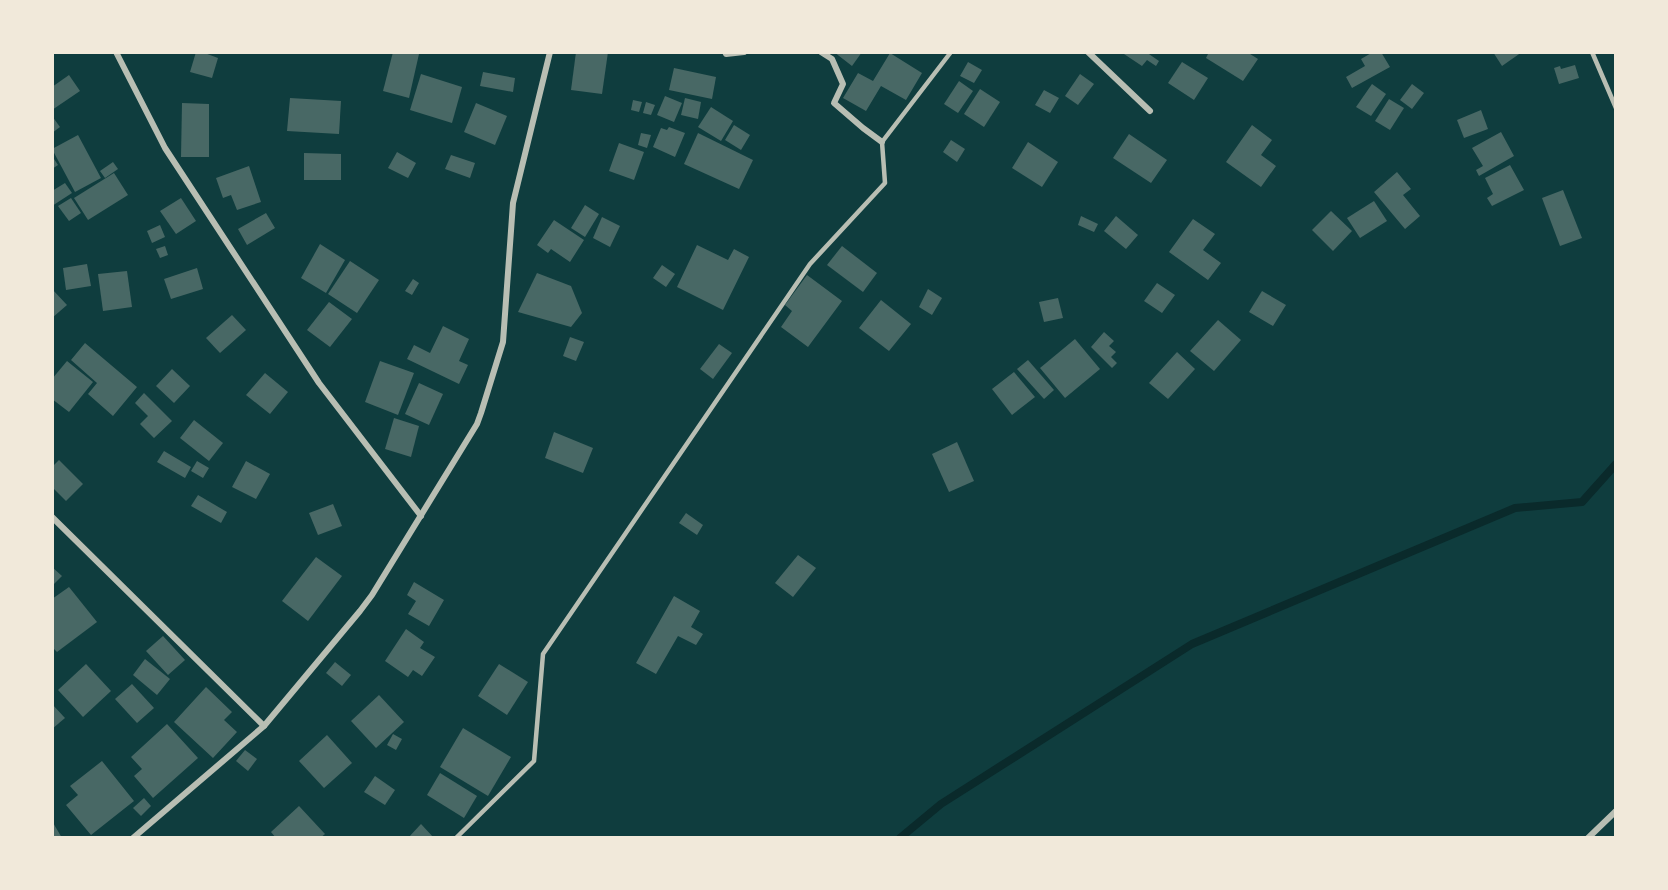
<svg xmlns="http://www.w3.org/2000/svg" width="1668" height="890" viewBox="0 0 1668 890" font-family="Ubuntu,sans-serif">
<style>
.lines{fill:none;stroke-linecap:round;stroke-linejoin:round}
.stream{stroke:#0a2a2b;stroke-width:8}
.building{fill:#486865}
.service{stroke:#b8beb3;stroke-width:4.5}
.minor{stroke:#b8beb3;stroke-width:6}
</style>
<rect width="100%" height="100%" fill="#0f3d3e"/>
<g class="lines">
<polyline class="stream" points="900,838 941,804 1192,644 1515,508 1582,502 1616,464"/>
</g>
<g class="building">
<polygon points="196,52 202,52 218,58 212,78 190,72"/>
<polygon points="393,52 419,54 409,98 383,91"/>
<polygon points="576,52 608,52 602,94 571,90"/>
<polygon points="834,52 862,52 852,66"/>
<polygon points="1121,52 1146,52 1159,61 1156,66 1147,60 1142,66"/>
<polygon points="1209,52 1247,52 1258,59 1243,81 1206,58"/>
<polygon points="1373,52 1381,52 1390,67 1352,88 1346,77 1365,66 1361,59"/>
<polygon points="1493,52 1522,52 1502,66"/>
<polygon points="890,53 922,73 906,100 881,86 866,111 843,98 858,73 873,81"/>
<polygon points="968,62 982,70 974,83 960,76"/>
<polygon points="1182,62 1208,78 1194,100 1168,83"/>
<polygon points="1575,65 1579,78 1559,84 1554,68 1560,66 1561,69"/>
<polygon points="674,68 716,77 712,99 669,90"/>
<polygon points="483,72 515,78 513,92 480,86"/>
<polygon points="421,74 462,87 452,123 410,110"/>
<polygon points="1080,74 1094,84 1078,105 1065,96"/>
<polygon points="69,75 80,91 52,110 52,87"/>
<polygon points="959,81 973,91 958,113 944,104"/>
<polygon points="1372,84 1386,94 1371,116 1356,107"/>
<polygon points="1412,84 1424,93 1412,109 1400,100"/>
<polygon points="980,89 1000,102 984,127 964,114"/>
<polygon points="1044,90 1059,98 1050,113 1035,105"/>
<polygon points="665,96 682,103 674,122 657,115"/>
<polygon points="290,98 341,101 339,134 287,131"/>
<polygon points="685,98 701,102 698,119 681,115"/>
<polygon points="1389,99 1404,108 1390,130 1375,121"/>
<polygon points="633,100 642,102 639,112 631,110"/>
<polygon points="646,102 655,105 651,115 643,113"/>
<polygon points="182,103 209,104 209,157 181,157"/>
<polygon points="476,103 507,116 495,145 464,132"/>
<polygon points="711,107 733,121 721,141 698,127"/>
<polygon points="1481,110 1488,129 1464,138 1457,120"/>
<polygon points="52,116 60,127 52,133"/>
<polygon points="734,125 750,135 741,150 725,140"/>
<polygon points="1252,125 1272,140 1261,155 1276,166 1261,187 1226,162"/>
<polygon points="669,127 685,133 675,157 653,147 661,128 667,130"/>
<polygon points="1501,132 1514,156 1479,176 1476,170 1483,166 1472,148"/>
<polygon points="641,133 651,135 647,148 638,145"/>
<polygon points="698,133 753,160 739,189 684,164"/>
<polygon points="1129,134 1167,160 1151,183 1113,158"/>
<polygon points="78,135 101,178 75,192 52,149"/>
<polygon points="951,140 965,149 957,162 943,152"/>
<polygon points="1028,142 1058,162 1042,187 1012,168"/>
<polygon points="619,143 644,152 634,180 609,171"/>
<polygon points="397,152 416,163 408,178 388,168"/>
<polygon points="304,153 341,154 341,180 304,180"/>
<polygon points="451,155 475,163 470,178 445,169"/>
<polygon points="52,156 58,165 52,169"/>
<polygon points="113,162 118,169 105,178 100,171"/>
<polygon points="1510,165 1524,190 1492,206 1487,198 1493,194 1485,178"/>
<polygon points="249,166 261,202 237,210 231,195 223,198 216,178"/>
<polygon points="1397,172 1411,189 1403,195 1420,216 1405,229 1374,192"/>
<polygon points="114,173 128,195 88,220 74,198"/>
<polygon points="65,183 72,193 52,206 52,191"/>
<polygon points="1563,190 1582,238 1560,246 1542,198"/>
<polygon points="71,198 81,213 69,221 58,206"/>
<polygon points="181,198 196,221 176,234 160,211"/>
<polygon points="1374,201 1387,221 1360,238 1347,218"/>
<polygon points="585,205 599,214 585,237 571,228"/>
<polygon points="1331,211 1352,231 1333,251 1312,230"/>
<polygon points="266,213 275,228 247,245 238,229"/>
<polygon points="1081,216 1098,224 1094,232 1078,225"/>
<polygon points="1116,216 1138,235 1126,249 1104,231"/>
<polygon points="602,217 620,226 610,247 593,238"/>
<polygon points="1193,219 1215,234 1203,250 1221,263 1208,280 1169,252"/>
<polygon points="554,220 584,240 570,262 551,249 548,253 537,245"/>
<polygon points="160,225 165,237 152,243 147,231"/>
<polygon points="320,244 345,260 326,293 301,278"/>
<polygon points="697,245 728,260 734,249 749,257 723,310 677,287"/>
<polygon points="165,246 168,255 160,258 156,249"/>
<polygon points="842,246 877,273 863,292 827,265"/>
<polygon points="350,261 379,280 357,313 328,294"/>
<polygon points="87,264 91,286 66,290 63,268"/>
<polygon points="662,265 675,274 666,287 653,278"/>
<polygon points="197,268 203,289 171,299 164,279"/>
<polygon points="127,271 132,307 103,311 98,274"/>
<polygon points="537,273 571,286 582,313 571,327 518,312"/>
<polygon points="807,275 842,301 808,347 781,327 792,311 785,305"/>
<polygon points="413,279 419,283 412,295 405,291"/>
<polygon points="1157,283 1175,295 1162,313 1144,301"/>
<polygon points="52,289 67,305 52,318"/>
<polygon points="928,289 942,298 932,315 919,307"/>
<polygon points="1262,291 1286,305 1273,326 1249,312"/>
<polygon points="1058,298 1063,318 1044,322 1039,302"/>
<polygon points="881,300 911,324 889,351 859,328"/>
<polygon points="329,302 352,319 330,347 307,330"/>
<polygon points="232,315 246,330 220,353 206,338"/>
<polygon points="1218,320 1241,340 1214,371 1190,351"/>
<polygon points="443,326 469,339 459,361 468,365 459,384 407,359 414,345 430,353"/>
<polygon points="1104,332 1114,341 1109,346 1116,352 1111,357 1117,363 1112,368 1091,347"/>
<polygon points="570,337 584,342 576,361 563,356"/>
<polygon points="1075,339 1100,369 1065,398 1040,368"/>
<polygon points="85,343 137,387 113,416 88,394 97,383 71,360"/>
<polygon points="719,344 732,353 713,379 700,369"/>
<polygon points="1177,352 1195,369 1168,399 1149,383"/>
<polygon points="1028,360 1054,390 1044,399 1017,369"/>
<polygon points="67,361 93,382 69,412 52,399 52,379"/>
<polygon points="380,361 414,373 398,415 365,402"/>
<polygon points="172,369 190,386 174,403 156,386"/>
<polygon points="1014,372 1035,397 1012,415 992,389"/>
<polygon points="265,373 288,392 270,414 246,395"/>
<polygon points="419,383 443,394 429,425 405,414"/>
<polygon points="144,393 172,421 154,438 140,424 148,416 135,403"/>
<polygon points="394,418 419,426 411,457 385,449"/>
<polygon points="194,420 223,443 209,461 180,438"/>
<polygon points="554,432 593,448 583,473 545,458"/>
<polygon points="957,442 974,481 949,492 932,454"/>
<polygon points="164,451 191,467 185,478 157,462"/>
<polygon points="59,460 83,484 66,501 52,487 52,467"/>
<polygon points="197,461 209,468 203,478 191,471"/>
<polygon points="246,461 270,474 256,499 232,487"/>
<polygon points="198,495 227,512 221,523 191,506"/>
<polygon points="333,504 342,526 318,535 309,513"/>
<polygon points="686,513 703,525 697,535 679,523"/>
<polygon points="798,555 816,568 793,597 775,583"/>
<polygon points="316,557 342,576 308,621 282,601"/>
<polygon points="52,567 62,576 52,586"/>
<polygon points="414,582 444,600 429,626 408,614 416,601 407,595"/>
<polygon points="69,587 97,622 57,652 52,647 52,599"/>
<polygon points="674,596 700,611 691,627 703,634 696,645 678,636 656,674 636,663"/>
<polygon points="406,629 424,642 420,648 435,657 422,676 413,670 408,677 385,661"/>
<polygon points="163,636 185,660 168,675 146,651"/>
<polygon points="145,659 170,679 157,695 133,675"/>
<polygon points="335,662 351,675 342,686 326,673"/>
<polygon points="86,664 111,691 83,717 58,690"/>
<polygon points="499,664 528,682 507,715 478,696"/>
<polygon points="132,684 154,708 137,723 115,699"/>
<polygon points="206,687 232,712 224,720 237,732 213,758 174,722"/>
<polygon points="379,695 404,722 376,748 351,721"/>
<polygon points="52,704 65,718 52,729"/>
<polygon points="167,724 198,758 153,798 134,776 142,769 131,757"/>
<polygon points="463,728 511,757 488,796 440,767"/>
<polygon points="393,734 402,739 396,750 387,745"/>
<polygon points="327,735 352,763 324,788 299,761"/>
<polygon points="245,750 257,759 248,771 236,761"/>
<polygon points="102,761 134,801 91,835 66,805 78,795 70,786"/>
<polygon points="440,773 477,796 464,818 427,795"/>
<polygon points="375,776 395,790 385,805 364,792"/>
<polygon points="144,798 151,806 141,816 133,808"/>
<polygon points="299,806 325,834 320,838 276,838 271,832"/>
<polygon points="52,821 62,838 52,838"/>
<polygon points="421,824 434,838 408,838"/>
</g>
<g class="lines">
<g class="service">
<polyline points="1592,52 1616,108"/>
<polyline points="456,838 534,761 543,654 810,264 885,183 882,142 951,52"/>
</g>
<g class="minor">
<polyline points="116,52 165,148 319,383 421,516"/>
<polyline points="725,52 726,54 744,52"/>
<polyline points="821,52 832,59 843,84 834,103 863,128 882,142"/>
<polyline points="1088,52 1150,111"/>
<polyline points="52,517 264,726"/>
<polyline points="133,838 264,726 360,611 372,595 477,424 481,413 503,342 513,203 550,52"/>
<polyline points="1588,838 1616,811"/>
</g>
</g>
<rect width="1668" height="890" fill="none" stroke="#f1e9da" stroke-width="108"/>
</svg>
